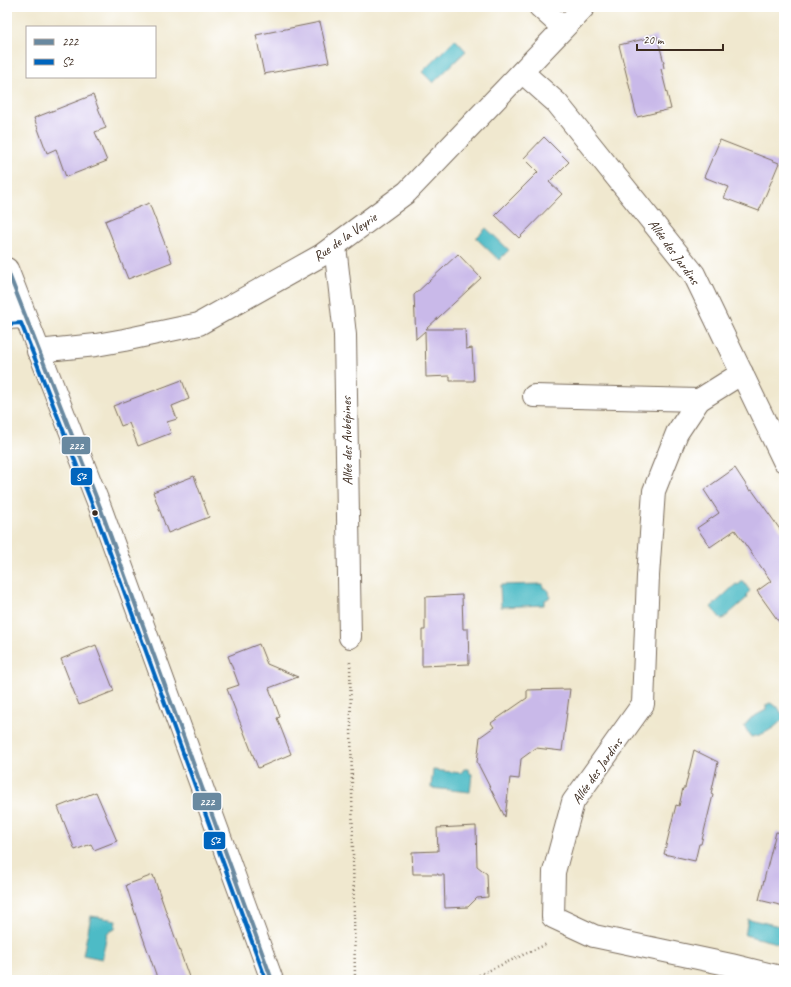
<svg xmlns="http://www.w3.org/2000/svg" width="791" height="987" viewBox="0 0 791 987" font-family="Caveat,sans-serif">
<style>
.water{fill:#4dbbc6;stroke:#447272}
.building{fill:#c9b9e9}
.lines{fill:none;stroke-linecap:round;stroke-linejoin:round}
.minor-casing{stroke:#7a6c5c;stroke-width:24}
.primary-casing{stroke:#7a6c5c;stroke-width:24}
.path{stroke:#7a6c5c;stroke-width:2.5;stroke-dasharray:1 3;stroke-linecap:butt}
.minor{stroke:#fff;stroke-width:22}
.primary{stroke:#fff;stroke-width:22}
.bus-1-casing{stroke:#fff;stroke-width:7}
.bus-2-casing{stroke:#fff;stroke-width:7}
.bus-1{stroke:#6989a0;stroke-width:4}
.bus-2{stroke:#0065bd;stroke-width:4}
.bus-dot{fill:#3b2a1e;stroke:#fff;stroke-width:1.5}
.labels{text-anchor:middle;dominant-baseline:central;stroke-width:3;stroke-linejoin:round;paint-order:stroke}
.street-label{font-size:14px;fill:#3b2a1e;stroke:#fff}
.line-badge{stroke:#fff;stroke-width:1.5}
.badge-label{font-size:11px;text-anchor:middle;font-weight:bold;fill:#fff}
</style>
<rect width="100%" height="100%" fill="#fff"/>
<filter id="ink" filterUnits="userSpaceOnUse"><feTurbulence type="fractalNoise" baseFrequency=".025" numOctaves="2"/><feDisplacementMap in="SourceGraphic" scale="8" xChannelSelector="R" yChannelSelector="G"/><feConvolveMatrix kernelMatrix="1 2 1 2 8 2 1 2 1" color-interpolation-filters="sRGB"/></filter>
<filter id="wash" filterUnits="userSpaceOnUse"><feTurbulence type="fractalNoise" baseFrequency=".012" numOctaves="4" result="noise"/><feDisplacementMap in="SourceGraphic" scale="16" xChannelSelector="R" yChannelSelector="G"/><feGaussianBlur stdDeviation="0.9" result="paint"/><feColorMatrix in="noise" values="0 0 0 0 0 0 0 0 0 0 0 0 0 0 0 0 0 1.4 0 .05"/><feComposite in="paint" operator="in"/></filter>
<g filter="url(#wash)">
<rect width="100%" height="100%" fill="#f0e8cf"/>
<g class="water">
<polygon points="455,39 466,51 433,83 422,72"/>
<polygon points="486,228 509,250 499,260 476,238"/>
<polygon points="743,581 750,591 746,595 748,597 722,620 711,607 736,584 738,585"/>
<polygon points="543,584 543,588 547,589 549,591 550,597 544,601 544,605 501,607 500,585"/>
<path d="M770,703L772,704L776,707H778L784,718C775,728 764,735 751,737L744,726L751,718L766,710V705Z"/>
<polygon points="464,769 468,769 470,773 472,774 470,792 431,788 433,770 461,773"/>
<polygon points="91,916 116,920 115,929 107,933 102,959 83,955"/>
<polygon points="748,919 784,927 781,944 745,935"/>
</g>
<g id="blocks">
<g class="building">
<polygon points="320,22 329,62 264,74 256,35"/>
<polygon points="657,36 664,63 663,63 664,68 661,69 671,109 637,117 619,45"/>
<polygon points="93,95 106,128 95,132 107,161 66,177 56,149 47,153 34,118"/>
<polygon points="544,137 569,162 549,182 562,194 519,238 495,215 538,172 524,158"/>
<polygon points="720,140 779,163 759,211 724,198 729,187 704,177"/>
<polygon points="149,203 172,262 128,279 105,221"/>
<polygon points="458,254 481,278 426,329 465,329 466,349 472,348 474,381 450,381 450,376 426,377 425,331 416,339 414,295"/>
<polygon points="182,380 189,399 172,406 177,419 167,422 171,433 138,446 129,423 121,426 113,406"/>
<polygon points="735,468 750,491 752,490 784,535 784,629 757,591 771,581 735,530 710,547 697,528 719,513 704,490"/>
<polygon points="194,476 209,517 168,533 153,492"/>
<polygon points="462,595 463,629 468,629 469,664 422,666 422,630 425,630 425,597"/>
<polygon points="259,644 267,664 298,677 269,688 280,717 277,718 291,754 258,768 227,689 239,685 228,656"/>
<polygon points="96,645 114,691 79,705 61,659"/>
<polygon points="570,689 562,751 536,748 521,759 519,779 510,778 505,817 477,762 480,737 494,727 491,723 527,698 527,690"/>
<polygon points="694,750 718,762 711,794 713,795 701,844 699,844 695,861 664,854 676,805 679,806 683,788 685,788"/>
<polygon points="96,792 117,841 94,850 91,844 75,850 58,807"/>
<polygon points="476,826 477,866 487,874 488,897 477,898 468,907 445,908 444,875 438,875 438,874 413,874 412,852 438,851 437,828"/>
<polygon points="776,832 784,833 784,906 759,900"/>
<polygon points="153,875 163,903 190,980 158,980 141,932 126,885"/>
</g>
</g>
</g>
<g filter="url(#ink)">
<use href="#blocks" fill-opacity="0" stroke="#7a6c5c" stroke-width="1"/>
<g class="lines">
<defs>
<g id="minor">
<polyline points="540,7 563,28"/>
<polyline points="522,72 557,103 694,274 784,461"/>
<polyline points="335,246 345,335 350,637"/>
<polyline points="7,318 25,317"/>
<polyline points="38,351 96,345 124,340 199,324 322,255 407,192 584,7"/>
<polyline points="534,396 699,400 742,373"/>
<polyline points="699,400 677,433 654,491 648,576 643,704 573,802 554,872 553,917 594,936 731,965 784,978"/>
</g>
<polyline id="primary" points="7,269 100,507 272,980"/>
</defs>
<use href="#minor" class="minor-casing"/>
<use href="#primary" class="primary-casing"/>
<g class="path">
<polyline points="350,662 355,980"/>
<polyline points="468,980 547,944"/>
</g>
<use href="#minor" class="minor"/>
<use href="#primary" class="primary"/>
<defs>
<polyline id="bus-1" points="7,269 100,507 272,980"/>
<polyline id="bus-2" points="7,324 21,323 94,509 266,980"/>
</defs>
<use href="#bus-1" class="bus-1-casing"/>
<use href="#bus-2" class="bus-2-casing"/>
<use href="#bus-1" class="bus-1"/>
<use href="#bus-2" class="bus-2"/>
</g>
</g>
<circle class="bus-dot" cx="95" cy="513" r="3.5"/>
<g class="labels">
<g class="street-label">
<text transform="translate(345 237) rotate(-35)">Rue de la Veyrie</text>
<text transform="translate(674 252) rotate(54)">Allée des Jardins</text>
<text transform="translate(347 441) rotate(-91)">Allée des Aubépines</text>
<text transform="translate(597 771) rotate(-55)">Allée des Jardins</text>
</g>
</g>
<g class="line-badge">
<rect x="61" y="436" width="30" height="19" rx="4" fill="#6989a0"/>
<rect x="70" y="467" width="23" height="19" rx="4" fill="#0065bd"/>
<rect x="192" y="792" width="30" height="19" rx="4" fill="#6989a0"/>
<rect x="203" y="831" width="23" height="19" rx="4" fill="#0065bd"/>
</g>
<g class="badge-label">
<text x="76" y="450">222</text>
<text x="81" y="480">S2</text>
<text x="207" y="806">222</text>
<text x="215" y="844">S2</text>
</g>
<rect width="791" height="987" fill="none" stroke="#fff" stroke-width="24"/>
<rect x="26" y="26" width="130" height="52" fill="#ffffff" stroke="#b1aaa5"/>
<rect x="34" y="39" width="20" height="6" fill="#6989a0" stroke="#b1aaa5"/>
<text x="62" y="46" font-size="12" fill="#3b2a1e">222</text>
<rect x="34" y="59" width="20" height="6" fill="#0065bd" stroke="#b1aaa5"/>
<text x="62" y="66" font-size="12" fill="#3b2a1e">S2</text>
<path d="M637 44v6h86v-6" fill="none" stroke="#3b2a1e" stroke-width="2"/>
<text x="643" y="44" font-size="12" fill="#3b2a1e" stroke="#ffffff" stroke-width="3" paint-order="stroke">20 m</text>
</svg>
